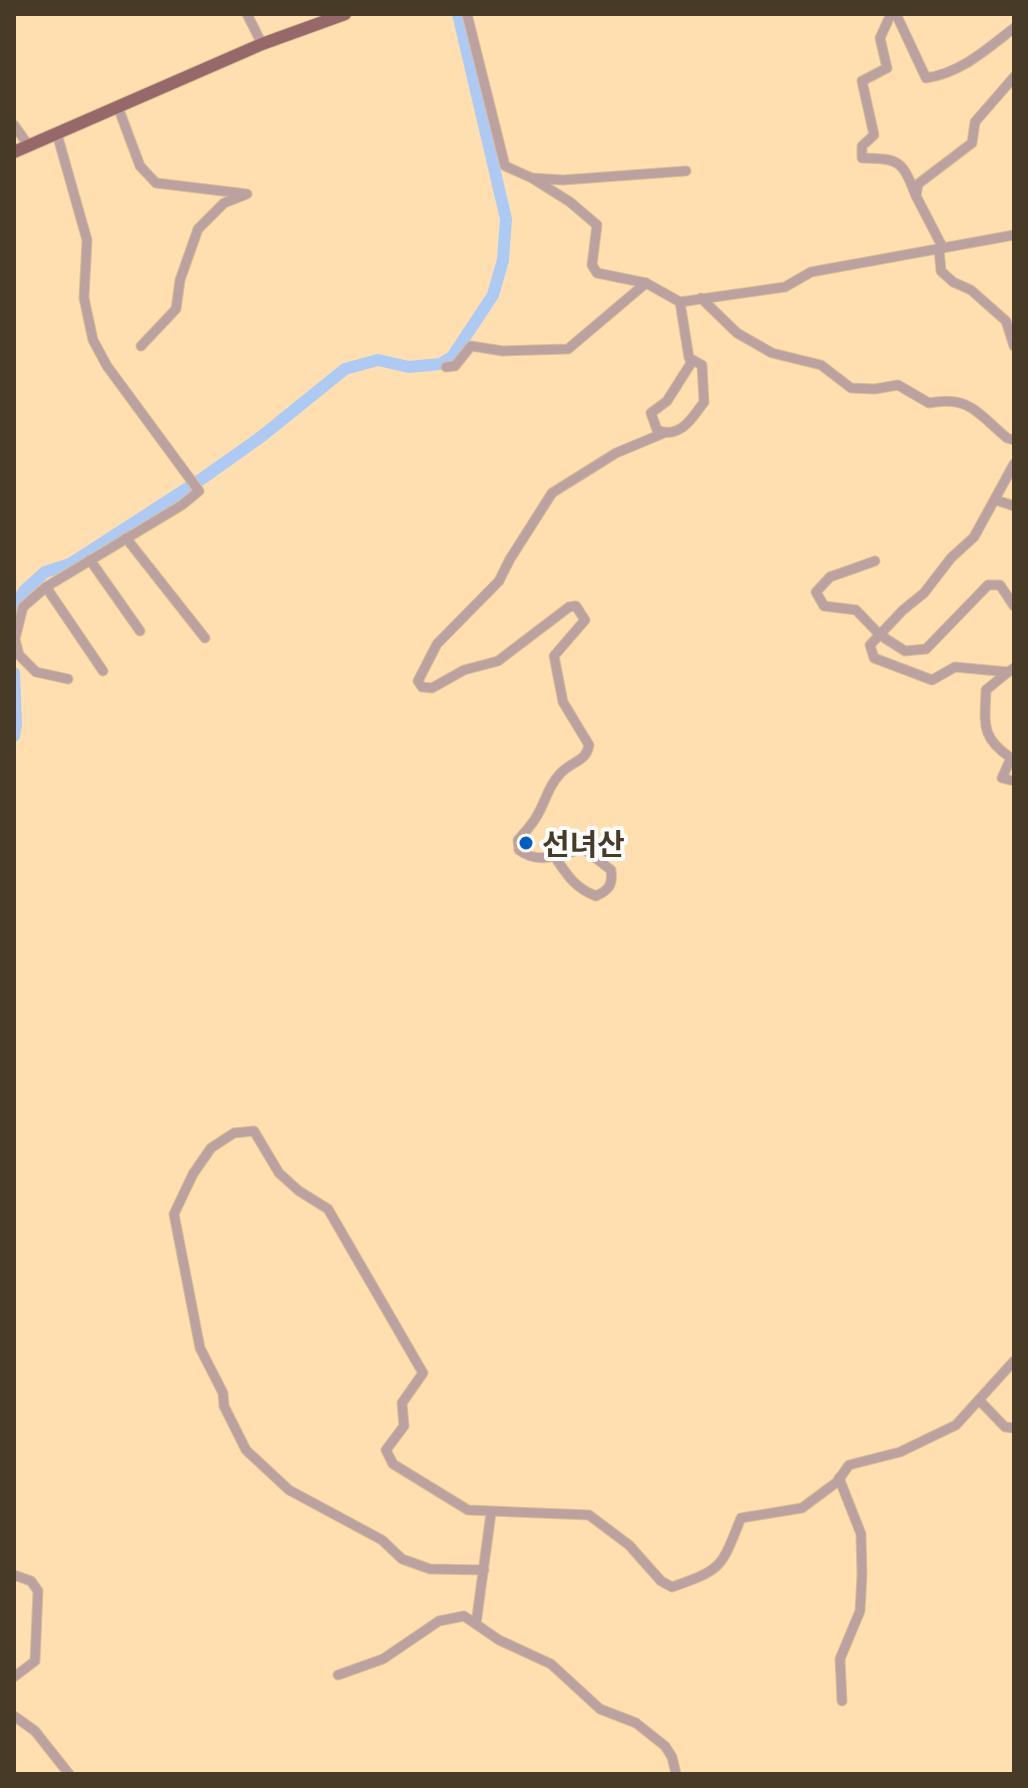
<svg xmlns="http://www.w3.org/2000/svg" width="1028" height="1788" viewBox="0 0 1028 1788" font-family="'PT Sans Narrow','Noto Sans KR',sans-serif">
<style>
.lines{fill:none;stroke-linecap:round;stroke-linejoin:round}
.river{stroke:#adcaf4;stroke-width:12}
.minor-casing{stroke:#dabe95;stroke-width:11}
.major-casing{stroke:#dabe95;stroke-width:14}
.minor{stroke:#bca1a1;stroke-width:9}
.major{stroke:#966869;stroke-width:12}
.poi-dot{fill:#005dc6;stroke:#fff;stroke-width:3}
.labels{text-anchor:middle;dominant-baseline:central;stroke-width:8;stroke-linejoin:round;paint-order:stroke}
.poi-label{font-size:30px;font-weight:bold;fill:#473a27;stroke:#fff;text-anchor:start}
</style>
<rect width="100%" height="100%" fill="#ffdfb0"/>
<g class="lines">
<g class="river">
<polyline points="14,606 25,590 45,572 70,564 203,478 262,436 345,369 378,360 409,367 440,364 452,357 493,295 503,260 506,219 458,14"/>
<polyline points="14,673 16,725 14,736"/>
</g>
<defs>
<g id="minor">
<polyline points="247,14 262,44"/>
<polyline points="467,14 505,166 532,178 563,180 686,171"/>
<path d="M891,14L880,38L887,68L862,81L874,135L862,146V158C900,159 902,160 916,196"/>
<path d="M896,14L926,78C961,73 987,49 1014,28"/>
<polyline points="118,107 140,166 156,183 247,194 224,203 198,229 180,280 176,309 141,346"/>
<polyline points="14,125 29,146"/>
<polyline points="57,134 87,240 84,298 93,340 107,366 199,491 182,505 46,587 23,607 15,639 19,655 36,672 68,679"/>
<polyline points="532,178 570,202 597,225 592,265 597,273 646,283 680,302 785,287 811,272 1014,235"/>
<polyline points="943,248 916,196 918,184 972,143 975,122 1014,77"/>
<polyline points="939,249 941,271 953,282 971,290 1006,321 1014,346"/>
<path d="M701,298L737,333L772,353L821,365L851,388L875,389L898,385L929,403C970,395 978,414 1007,438L1014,440"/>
<path d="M680,302L689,358L702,365L704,402C693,417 680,440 657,430L651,413L667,401L693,360"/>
<polyline points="446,367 455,366 471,346 503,351 568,349 646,283"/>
<polyline points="1014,464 974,537 951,558 924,593 903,610 870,645 874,658 932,680 955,667 1008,672 1014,668"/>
<polyline points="996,500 1014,506"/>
<polyline points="126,538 205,638"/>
<polyline points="90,560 140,631"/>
<polyline points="875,561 830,577 816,592 824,606 856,610 880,635 905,651 926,649 988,585 1000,585 1014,606"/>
<polyline points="46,587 103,671"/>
<path d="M1008,672L986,690C985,724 980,737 1011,758L1002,778L1014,781"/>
<path d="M555,857C567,875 575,888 596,896C609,890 613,885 611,870L584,849C560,853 540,866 519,850L518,840C525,832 533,824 538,814C546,800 548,787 559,775C570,761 586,763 589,745L563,702L554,656L585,620L576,606L569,607L498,661L464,670L432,688L422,687L418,681L437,644L499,581L510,559L552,493L616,453L664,433"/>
<polyline points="979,1400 1005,1427 1014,1428"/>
<polyline points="839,1478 861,1534 862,1575 860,1611 840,1659 842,1701"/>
<path d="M484,1570L430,1569L402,1559L382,1540L289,1490L246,1450L224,1406L223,1393L200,1348L174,1214L193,1174L211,1148L234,1133L254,1131L279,1173L299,1191L328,1209L423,1373L402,1403L404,1426L386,1450L393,1464L468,1510L589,1515L629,1545L661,1581L672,1587C724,1569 721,1567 741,1518L802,1508L837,1482L849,1465L900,1452L956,1425L1014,1361"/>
<polyline points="14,1575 31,1581 38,1591 35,1661 14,1677"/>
<polyline points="476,1624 491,1513"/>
<polyline points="338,1675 383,1659 439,1621 464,1616 499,1640 551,1664 600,1709 636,1723 665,1746 672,1757 676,1774"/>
<polyline points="14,1716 35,1731 69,1774"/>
</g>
<polyline id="major" points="14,152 262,44 345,14"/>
</defs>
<use href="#minor" class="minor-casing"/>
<use href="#major" class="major-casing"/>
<use href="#minor" class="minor"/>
<use href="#major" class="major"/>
</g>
<circle class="poi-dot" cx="526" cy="843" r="8"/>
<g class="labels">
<g class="poi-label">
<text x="542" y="843">선녀산</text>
</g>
</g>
<rect width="1028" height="1788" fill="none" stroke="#473a27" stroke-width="32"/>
</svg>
